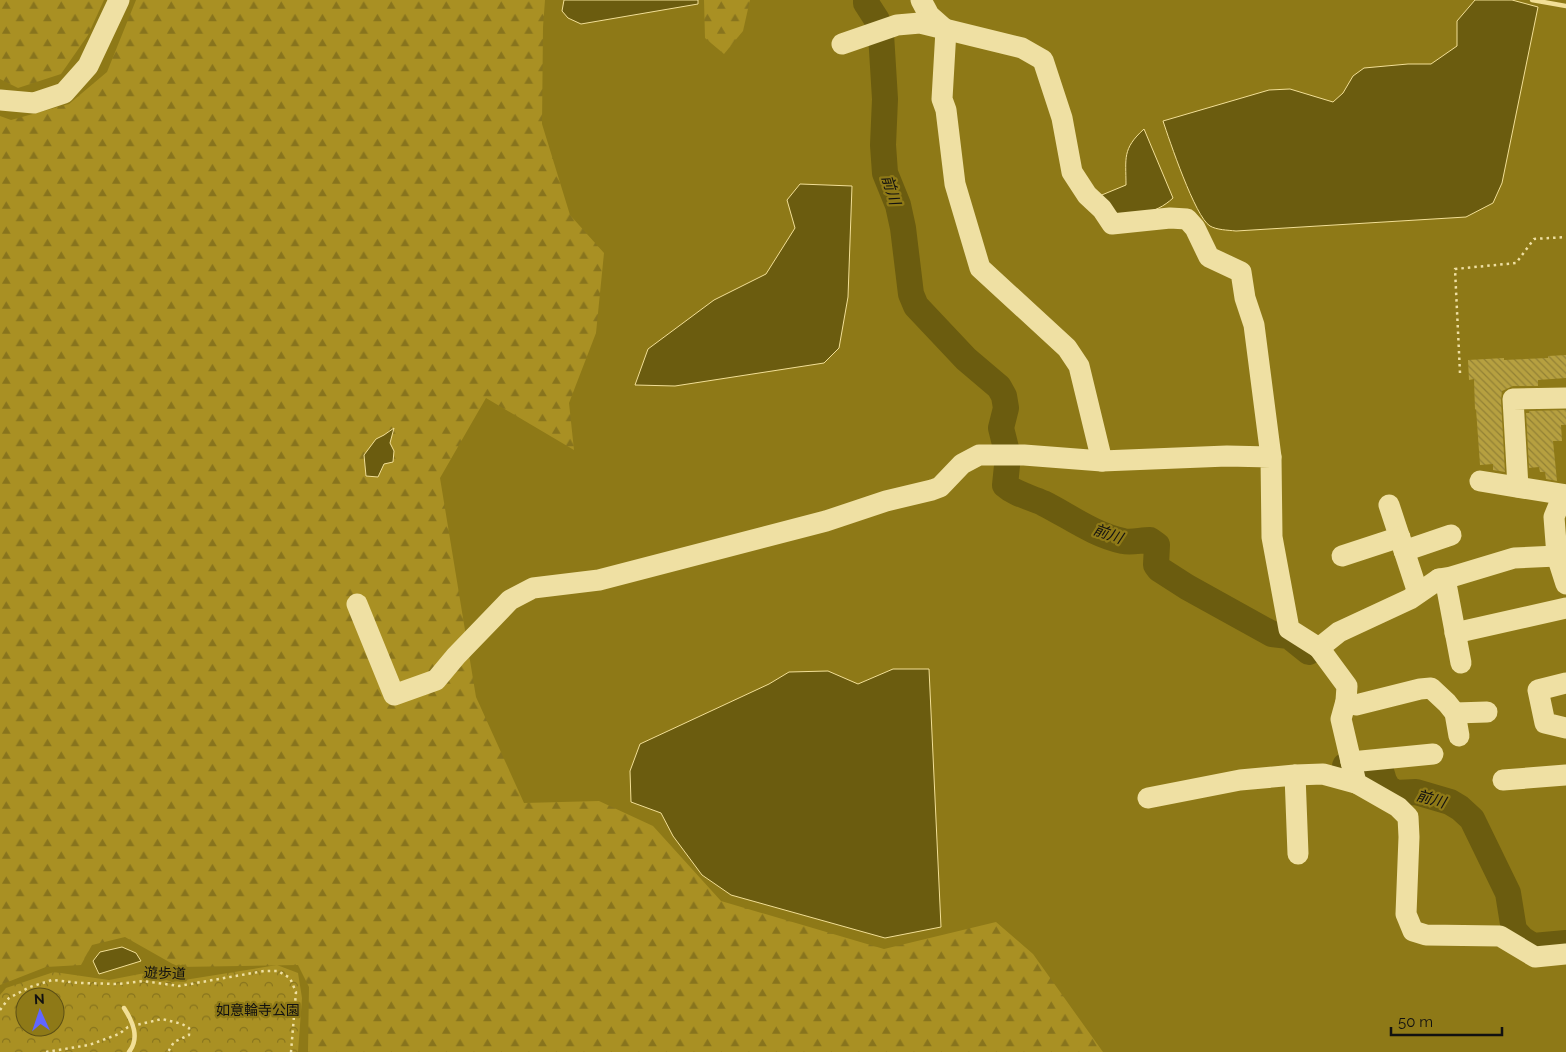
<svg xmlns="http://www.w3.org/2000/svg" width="1566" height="1052" viewBox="0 0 1566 1052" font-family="Raleway,'Noto Sans JP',sans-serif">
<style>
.forest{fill:url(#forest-firs)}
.park{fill:url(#park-crowns);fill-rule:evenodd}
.water{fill:#6b5c0f;stroke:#f2df96}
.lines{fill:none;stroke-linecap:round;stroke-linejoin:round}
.stream{stroke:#f2df96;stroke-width:4.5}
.river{stroke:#6b5c0f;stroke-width:26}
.building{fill:url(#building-back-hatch)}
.path{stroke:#efe0a3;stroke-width:2.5;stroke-dasharray:2.5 4;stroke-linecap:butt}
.minor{stroke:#efe0a3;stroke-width:21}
.labels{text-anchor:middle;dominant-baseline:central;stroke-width:4.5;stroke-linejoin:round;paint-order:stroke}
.street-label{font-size:14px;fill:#111;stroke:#8e7917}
.park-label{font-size:14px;fill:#111;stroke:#8e7917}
.water-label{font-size:15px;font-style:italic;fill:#111;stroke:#8e7917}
</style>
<defs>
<pattern id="forest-firs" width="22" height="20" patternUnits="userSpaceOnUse" patternTransform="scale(1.25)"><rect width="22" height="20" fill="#a99023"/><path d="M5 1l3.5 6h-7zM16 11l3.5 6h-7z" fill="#88741d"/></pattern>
<pattern id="park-crowns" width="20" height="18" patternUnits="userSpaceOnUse" patternTransform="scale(1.25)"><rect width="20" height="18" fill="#a99023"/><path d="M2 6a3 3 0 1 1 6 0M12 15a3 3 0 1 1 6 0" fill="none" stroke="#88741d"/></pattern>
<pattern id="building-back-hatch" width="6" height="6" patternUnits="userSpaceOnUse" patternTransform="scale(1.25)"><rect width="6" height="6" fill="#b6a040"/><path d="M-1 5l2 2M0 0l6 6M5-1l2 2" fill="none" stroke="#938134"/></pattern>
</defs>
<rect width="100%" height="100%" fill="#8e7917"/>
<g class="forest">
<polygon points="0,0 104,0 88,35 61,74 18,88 0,79"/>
<polygon points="136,0 545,0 543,27 542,124 570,215 604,253 596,333 569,403 574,450 486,398 440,478 476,697 524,803 599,801 653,826 721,901 884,949 996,922 1033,954 1103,1052 308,1052 309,987 298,965 178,967 125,937 92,945 81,965 46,967 0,985 0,116 11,120 69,104 107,72"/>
<polygon points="704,0 750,0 743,31 724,54 705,38"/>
</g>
<path class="park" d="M277,965L298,973L302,998L298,1052H0V995L6,988L54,972L109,980L145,973L172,982ZM25,997H55V1027H25Z"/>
<g class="water">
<polygon points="564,0 698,0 698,4 581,24 568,18 562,11"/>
<path d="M1475,0H1512L1538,7L1502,183L1493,203L1466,217L1236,231C1227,230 1217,230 1210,226C1195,217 1169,139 1163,121L1269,90L1290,89L1333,102L1343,93L1353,76L1364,68L1408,64H1431L1457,46V21Z"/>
<path d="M1144,129L1173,198C1155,215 1134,215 1111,220L1092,199L1126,185C1126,158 1122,149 1144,129Z"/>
<polygon points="800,184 852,186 848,297 839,348 824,363 675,386 635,385 648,349 714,300 766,274 795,228 787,200"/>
<polygon points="394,428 390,443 394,451 393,462 384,464 378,477 366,476 364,455 376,439 384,435"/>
<polygon points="893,669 929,669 941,927 885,938 731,895 702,875 673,836 661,813 631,802 630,771 640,744 769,684 789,672 828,671 858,684"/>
<polygon points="122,947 136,953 141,961 99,974 93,961 100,952"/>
</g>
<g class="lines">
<g class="stream">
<polyline points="1532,0 1566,6"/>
<path d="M124,1008C133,1022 140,1038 129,1052"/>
</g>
<g class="river">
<path d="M866,0V3L877,20L881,34L885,99L883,145L885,173L898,205L903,228L911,294L916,306L966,359L999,387L1004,396L1006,408L1001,428L1008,456L1005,485C1015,494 1030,497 1043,503C1069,516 1094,535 1123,541C1131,543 1141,540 1150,540L1157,545L1156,565L1159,569L1187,587L1272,634L1289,636L1309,652"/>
<polyline points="1345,766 1360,771 1366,768 1381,771 1384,781 1388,788 1396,793 1416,792 1450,802 1460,808 1472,819 1508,893 1514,930 1522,939 1533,946 1566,943"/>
</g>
</g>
<g class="building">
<polygon points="1566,355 1566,378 1538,380 1538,386 1513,386 1502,391 1501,400 1505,472 1493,470 1493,464 1480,465 1476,409 1475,410 1474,379 1469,380 1468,360 1504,358 1504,360 1548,358 1548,356"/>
<polygon points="1566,410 1566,425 1561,425 1562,441 1553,441 1557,481 1546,479 1545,472 1540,472 1539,467 1529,468 1526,413 1529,413 1529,411"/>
</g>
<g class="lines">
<g class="path">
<polyline points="1460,373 1455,269 1516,263 1534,239 1566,237"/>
<polyline points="0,1010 9,998 30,987 52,980 80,983 118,984 143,981 179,986 264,971 278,971 290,978 296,992 291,1052"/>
<polyline points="46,1052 89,1045 119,1034 128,1027 162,1019 182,1024 189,1028 189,1035 174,1042 168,1052"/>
</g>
<g class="minor">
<polyline points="921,0 929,15 946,30 942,99 946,110 955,184 980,268 1067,348 1079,366 1102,461"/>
<polyline points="842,44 897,25 920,23 1022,48 1043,60 1062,118 1072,172 1087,195 1102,209 1112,224 1170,218 1187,219 1195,228 1209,257 1241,272 1245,298 1254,325 1271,457"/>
<polyline points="0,100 34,103 64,93 88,66 119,0"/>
<polyline points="1480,481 1566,495"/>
<polyline points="1518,487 1513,399 1566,398"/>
<polyline points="1563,495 1554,517 1557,556 1566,584"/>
<polyline points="1389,505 1418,593"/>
<polyline points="1404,551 1451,535"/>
<polyline points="1342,556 1400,537"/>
<polyline points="1557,556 1514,558 1451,577 1439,579 1410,599 1339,632 1319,648 1347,686 1346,701 1341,719 1356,783 1398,807 1408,817 1409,837 1406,914 1413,931 1426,935 1500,936 1535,957 1566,954"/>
<polyline points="1439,579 1447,589 1461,663"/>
<polyline points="357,604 394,695 436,680 456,656 510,600 533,588 599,580 826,521 886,501 932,490 940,487 962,464 979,455 1024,455 1102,461 1227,456 1271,457 1272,537 1289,629 1319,648"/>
<polyline points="1455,633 1566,608"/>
<polyline points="1566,683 1538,690 1545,723 1566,728"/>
<polyline points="1346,701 1356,705 1420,689 1431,688 1447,703 1455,713 1459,736"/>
<polyline points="1455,713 1487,712"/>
<polyline points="1351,762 1433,754"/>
<polyline points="1295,775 1298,854"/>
<polyline points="1503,780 1566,775"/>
<polyline points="1148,798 1240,780 1295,775 1323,774 1356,783"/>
</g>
</g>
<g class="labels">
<g class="street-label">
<text transform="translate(165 973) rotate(2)">遊歩道</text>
</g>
<g class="park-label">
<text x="258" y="1010">如意輪寺公園</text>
</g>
<g class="water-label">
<text transform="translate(891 190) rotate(73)">前川</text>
<text transform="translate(1108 534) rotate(19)">前川</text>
<text transform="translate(1431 799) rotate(16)">前川</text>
</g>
</g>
<g transform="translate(40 1012) rotate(357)"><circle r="24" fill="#8e7917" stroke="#5c4f15"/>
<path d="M0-4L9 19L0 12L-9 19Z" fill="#6166ff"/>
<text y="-8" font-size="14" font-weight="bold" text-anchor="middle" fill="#111111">N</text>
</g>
<path d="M1391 1027v8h111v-8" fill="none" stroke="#111111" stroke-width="2.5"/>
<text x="1398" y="1027" font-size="15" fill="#111111" stroke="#8e7917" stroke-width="4" paint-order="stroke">50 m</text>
</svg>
